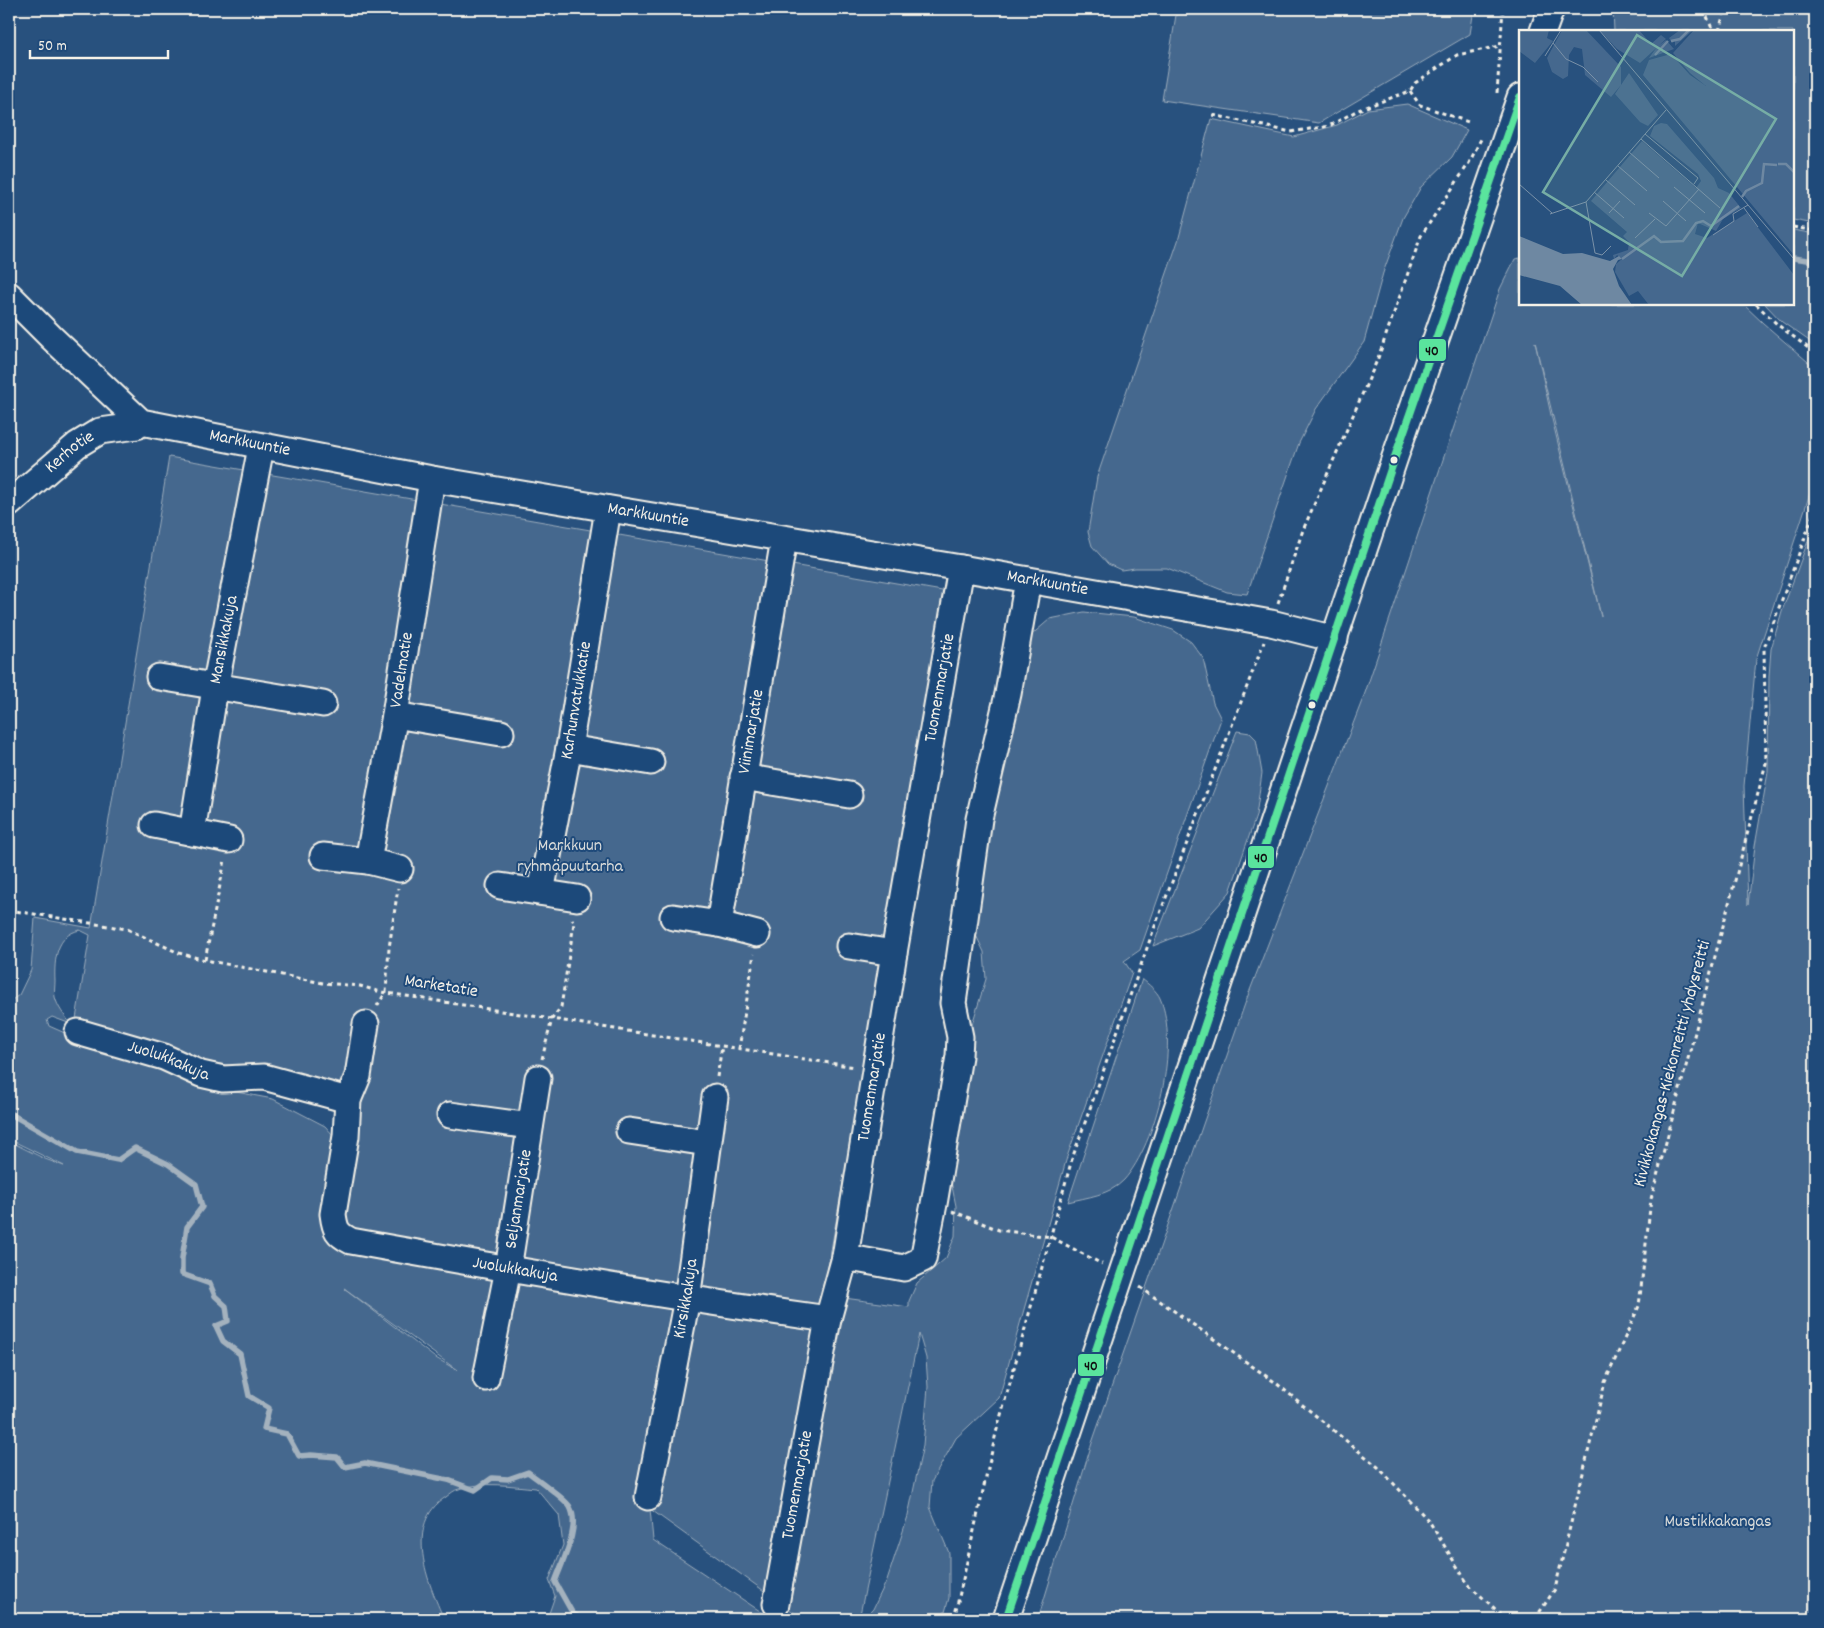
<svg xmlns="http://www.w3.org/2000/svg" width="1824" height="1628" viewBox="0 0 1824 1628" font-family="Dekko,sans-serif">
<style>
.green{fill:#45688e;stroke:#9cacbb;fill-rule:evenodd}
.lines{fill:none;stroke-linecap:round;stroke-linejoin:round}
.stream{stroke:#a4b2be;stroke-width:5.5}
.minor-casing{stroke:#f4f1e8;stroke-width:29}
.path{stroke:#f4f1e8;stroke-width:3;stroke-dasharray:4 4;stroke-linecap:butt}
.minor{stroke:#1f4a7a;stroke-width:25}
.bus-1-casing{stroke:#1f4a7a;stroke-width:11}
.bus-1{stroke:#5ae49d;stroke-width:8}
.bus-dot{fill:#f4f1e8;stroke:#1f4a7a;stroke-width:2}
.labels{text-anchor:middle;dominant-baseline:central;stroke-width:4;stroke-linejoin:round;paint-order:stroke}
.street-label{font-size:18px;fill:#f4f1e8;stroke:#1f4a7a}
.park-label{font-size:18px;fill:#dadcda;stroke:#1f4a7a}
.inset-river{fill:none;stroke:#6e88a2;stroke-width:2.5}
.inset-road{fill:none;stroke:#7a91a8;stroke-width:1}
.view{fill:#76ada5;fill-opacity:0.15;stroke:#76ada5;stroke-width:2.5}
.inset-edge{fill:none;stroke:#f4f1e8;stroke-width:2.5}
.line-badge{stroke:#1f4a7a;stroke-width:2}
.pale-badge-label{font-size:14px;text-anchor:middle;font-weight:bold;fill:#111}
</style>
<rect width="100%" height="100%" fill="#28517e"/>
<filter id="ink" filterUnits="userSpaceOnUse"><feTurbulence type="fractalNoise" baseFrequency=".02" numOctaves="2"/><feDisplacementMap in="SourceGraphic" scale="10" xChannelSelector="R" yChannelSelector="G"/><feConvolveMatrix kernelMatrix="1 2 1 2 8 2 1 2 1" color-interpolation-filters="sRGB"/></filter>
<g filter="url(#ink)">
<g class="green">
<polygon points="1177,9 1474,9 1470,34 1319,123 1162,100"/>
<polygon points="1613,9 1815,9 1815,224 1793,220 1793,31 1614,31"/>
<polygon points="1407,104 1467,130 1452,157 1421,187 1403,218 1383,273 1364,342 1316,409 1299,443 1247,594 1227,592 1167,568 1135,568 1121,570 1108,564 1092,546 1088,532 1097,477 1178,241 1211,119 1294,137 1337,125 1368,109"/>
<polygon points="1793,230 1815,234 1815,345 1782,322 1765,304 1793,304"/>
<path d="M1520,258V304H1743L1763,323L1815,368V478L1756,659L1744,786L1748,905L1755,846L1768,772L1769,676L1771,649L1782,611L1815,522V1619H1038L1092,1443L1247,998L1365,693L1500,289L1515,259ZM1535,342L1601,616V617L1551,415Z"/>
<path d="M169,457L948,592L823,1295L909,1307V1301L917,1283L946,1258L955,1236L956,1206L948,1167L967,1041L986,979L984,952L974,931L990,821L1029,637L1050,619L1084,612L1134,617L1173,630L1191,642L1203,658L1213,703L1221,719L1140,950L1124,961L1132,973L1067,1157L999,1398L956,1438L932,1481L930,1507L949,1553V1598L943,1619H864L873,1609L887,1580L908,1516L923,1445L928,1387L926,1358L919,1334L859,1619H803L650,1509L653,1540L772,1619H547L555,1596L549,1580L563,1545L559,1515L536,1488C512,1486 482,1481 459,1489C454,1490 450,1494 446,1497C403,1524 428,1583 444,1619H9V1141L45,1159L64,1166L9,1139V1002L19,995L31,970L35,918L91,928ZM80,930L90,935L73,1037L341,1086L324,1228L333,1135L325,1126L273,1099L199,1085L160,1067L73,1042L67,1034L49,1026L47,1020L52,1017L71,1024C64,1015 58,1008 55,997C54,992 55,986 55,981C54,960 56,935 80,930ZM344,1288L457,1370L434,1357Z"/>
<polygon points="1237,731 1250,733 1256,739 1262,773 1256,816 1230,892 1198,928 1153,946"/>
<path d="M1142,979C1148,984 1157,991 1160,998C1180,1044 1157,1143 1124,1180C1110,1195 1087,1197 1068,1202Z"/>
</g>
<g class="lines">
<g class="stream">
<polyline points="1793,258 1815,261"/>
<path d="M9,1113L77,1152L118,1160L135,1148L168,1164L196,1184L202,1207L187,1227L182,1258V1274L210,1284L215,1296L226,1306L228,1321L216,1326L223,1341L240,1354L249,1396L269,1408L264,1429L287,1434L299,1456L311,1455L337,1457L345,1467L365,1463L448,1480L475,1490L492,1478L508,1479L528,1472C537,1479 566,1499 570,1507C581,1527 562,1562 555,1582L573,1614L583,1619"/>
</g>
<defs>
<g id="minor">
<polyline points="1543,31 1551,9"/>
<path id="s1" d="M9,295L52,338L141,422L432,479L961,568L1271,623L1335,639"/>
<path id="s2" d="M9,504L77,445L100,431L137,426L141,422"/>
<polyline points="159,677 323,704"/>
<polyline points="395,715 501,733"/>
<polyline points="569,748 651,762"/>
<polyline points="743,777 849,795"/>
<polyline points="154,825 229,840"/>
<path id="s3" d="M192,833L215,688L261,447"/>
<polyline points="323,856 368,861 400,869"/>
<path id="s4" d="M368,861L395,715L432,479"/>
<polyline points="500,886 577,898"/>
<path id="s5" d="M541,892L569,748L608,509"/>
<polyline points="673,917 719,924 757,934"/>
<path id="s6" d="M719,924L784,539"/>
<polyline points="849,946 894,953"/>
<path id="s7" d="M366,1024L358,1076L348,1100L346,1136L333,1214C335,1230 337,1234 351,1241C510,1270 669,1297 828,1319"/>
<path id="s8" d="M78,1032L164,1057L201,1074L223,1079L264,1077L348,1100"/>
<polyline points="450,1115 530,1126"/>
<polyline points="629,1131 707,1143"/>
<polyline points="845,1257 904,1268 923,1259 934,1204 959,1056 960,1037 953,1003 979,819 1008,694 1028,580"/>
<path id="s9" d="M486,1378L508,1269L538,1078"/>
<path id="s10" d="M648,1497L687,1299L715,1097"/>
<path id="s11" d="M776,1604L828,1319L845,1257L894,953L961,568"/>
<polyline points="1006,1619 1395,457 1520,97"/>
</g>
</defs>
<use href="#minor" class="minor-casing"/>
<g class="path">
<polyline points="1704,9 1713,31"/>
<polyline points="1719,31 1725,9"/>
<polyline points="1410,91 1420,105 1471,123"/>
<polyline points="1497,93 1503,9"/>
<polyline points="1213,115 1291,132 1329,126 1358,110 1410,91 1415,83 1457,55 1500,46"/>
<polyline points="1793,227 1815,231"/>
<polyline points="1756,304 1778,325 1815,353"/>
<polyline points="1278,603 1303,530 1378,358 1421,236 1469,163 1481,139"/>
<polyline points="9,910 127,929 179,953 205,960 323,983 360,986 381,992 855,1067"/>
<polyline points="205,960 225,860"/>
<polyline points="377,1006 386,992 389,948 398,888"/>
<polyline points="739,1049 754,954"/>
<polyline points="542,1059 552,1019 561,1007 574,923 572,919"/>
<polyline points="717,1077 722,1046"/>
<polyline points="952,1211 999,1230 1051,1237 1102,1264"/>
<polyline points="1140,1287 1276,1383 1378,1467 1429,1521 1468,1584 1506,1619"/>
<polyline points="954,1619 996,1433 1072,1159 1152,934 1264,642"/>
<polyline points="1535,1619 1555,1589 1605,1382 1639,1306 1651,1199 1766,763 1764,648 1815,510"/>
</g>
<use href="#minor" class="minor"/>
<defs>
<polyline id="bus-1" points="1006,1619 1395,457 1520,97"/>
</defs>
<use href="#bus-1" class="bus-1-casing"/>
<use href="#bus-1" class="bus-1"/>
</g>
</g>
<g class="bus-dot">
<circle cx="1394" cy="460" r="4.5"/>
<circle cx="1312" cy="705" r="4.5"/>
</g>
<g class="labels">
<g class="street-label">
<text stroke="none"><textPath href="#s1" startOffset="294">Markkuuntie</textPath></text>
<text stroke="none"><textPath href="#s2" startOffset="80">Kerhotie</textPath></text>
<text stroke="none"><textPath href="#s1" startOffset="699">Markkuuntie</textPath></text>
<text stroke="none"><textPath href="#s1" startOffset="1104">Markkuuntie</textPath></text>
<text stroke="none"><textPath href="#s3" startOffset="196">Mansikkakuja</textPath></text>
<text stroke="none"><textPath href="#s4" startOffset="194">Vadelmatie</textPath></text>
<text stroke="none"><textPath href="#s11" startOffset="931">Tuomenmarjatie</textPath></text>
<text stroke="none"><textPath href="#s5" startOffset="195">Karhunvatukkatie</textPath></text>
<text stroke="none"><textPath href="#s6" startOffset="195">Viinimarjatie</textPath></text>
<text transform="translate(441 987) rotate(9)">Marketatie</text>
<text stroke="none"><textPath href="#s8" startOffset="95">Juolukkakuja</textPath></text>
<text transform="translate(1673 1064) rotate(-75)">Kivikkokangas-Kiekonreitti yhdysreitti</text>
<text stroke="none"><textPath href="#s11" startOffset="526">Tuomenmarjatie</textPath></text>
<text stroke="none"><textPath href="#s9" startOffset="182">Seljanmarjatie</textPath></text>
<text stroke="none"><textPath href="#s7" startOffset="395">Juolukkakuja</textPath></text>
<text stroke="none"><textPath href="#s10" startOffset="202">Kirsikkakuja</textPath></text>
<text stroke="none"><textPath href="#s11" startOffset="121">Tuomenmarjatie</textPath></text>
</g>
<g class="park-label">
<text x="570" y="846">Markkuun<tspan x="570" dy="21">ryhmäpuutarha</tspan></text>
<text x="1718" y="1522">Mustikkakangas</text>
</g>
</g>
<g transform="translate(1519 30)">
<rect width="275" height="275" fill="#28517e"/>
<path d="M0,0H30L28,8L34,11L16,33L0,21ZM43,0H67L102,37V55L92,67L66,45L63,19L55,17L50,25L49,46L44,49L33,42L28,28ZM80,0H120L132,14L142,5L147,9L121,33L98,19ZM161,0H174L156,16V11L153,13L150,8ZM175,0H275V225L124,45L130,30L152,24L171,45L187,56L171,43L154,23ZM147,10L155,19L130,28L138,17ZM110,43L139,85L129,96L121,92L96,64ZM142,93L148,94L195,148L199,158L210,163L222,178L204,189L197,201L179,193L176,204L188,208L228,183L275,245V275H130L119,261L110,266L96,242L97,234L103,229L98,225L95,229L94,225L109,220L110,212L104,206L108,202L72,171L123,111L177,158L182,151L179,144L131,106L135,96Z" fill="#45688e"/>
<path d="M0,206L44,224L63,223L91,231L100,226L103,229L99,230L94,239L100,256L113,275H63L41,256L0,245Z" fill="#6e88a2"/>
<path class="inset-river" d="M152,11L161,9L170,0M136,25L149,11M259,134H267L275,142M223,167L227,161L243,153L245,134L258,135M103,229L135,206L142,212L164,211L177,193L184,191L192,196L220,176"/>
<path class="inset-road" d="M80,0L275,229M34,13L47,29L64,37L79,52M26,26L42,0M126,104L179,148L175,154M122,109L201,178M110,122L140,148M99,136L128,161M87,150L116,175M0,154L33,183M155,157L186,183M75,162L105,188M144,171L167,191M67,172L76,223L83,225L92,216M225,178L239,197M90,183L101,171M130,183L147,196L180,159M31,184L67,172L147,80M194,205L215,191L214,184L229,175M116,208L136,189"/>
<path class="view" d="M118,5L257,89L163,246L24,162Z"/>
<rect width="275" height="275" class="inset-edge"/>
</g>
<g class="line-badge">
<rect x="1418" y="338" width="29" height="24" rx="5" fill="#5ae49d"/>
<rect x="1247" y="845" width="28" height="24" rx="5" fill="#5ae49d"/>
<rect x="1077" y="1353" width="28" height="24" rx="5" fill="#5ae49d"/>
</g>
<g class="pale-badge-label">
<text x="1432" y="355">40</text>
<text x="1261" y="862">40</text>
<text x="1091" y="1370">40</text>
</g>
<rect width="1824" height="1628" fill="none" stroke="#1f4a7a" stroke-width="30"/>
<rect x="15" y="15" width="1794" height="1598" fill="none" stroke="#f4f1e8" stroke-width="2" filter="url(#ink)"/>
<path d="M30 50v8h138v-8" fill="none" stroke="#f4f1e8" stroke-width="2.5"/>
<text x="38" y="50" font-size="15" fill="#f4f1e8" stroke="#1f4a7a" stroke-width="4" paint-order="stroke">50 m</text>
</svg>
